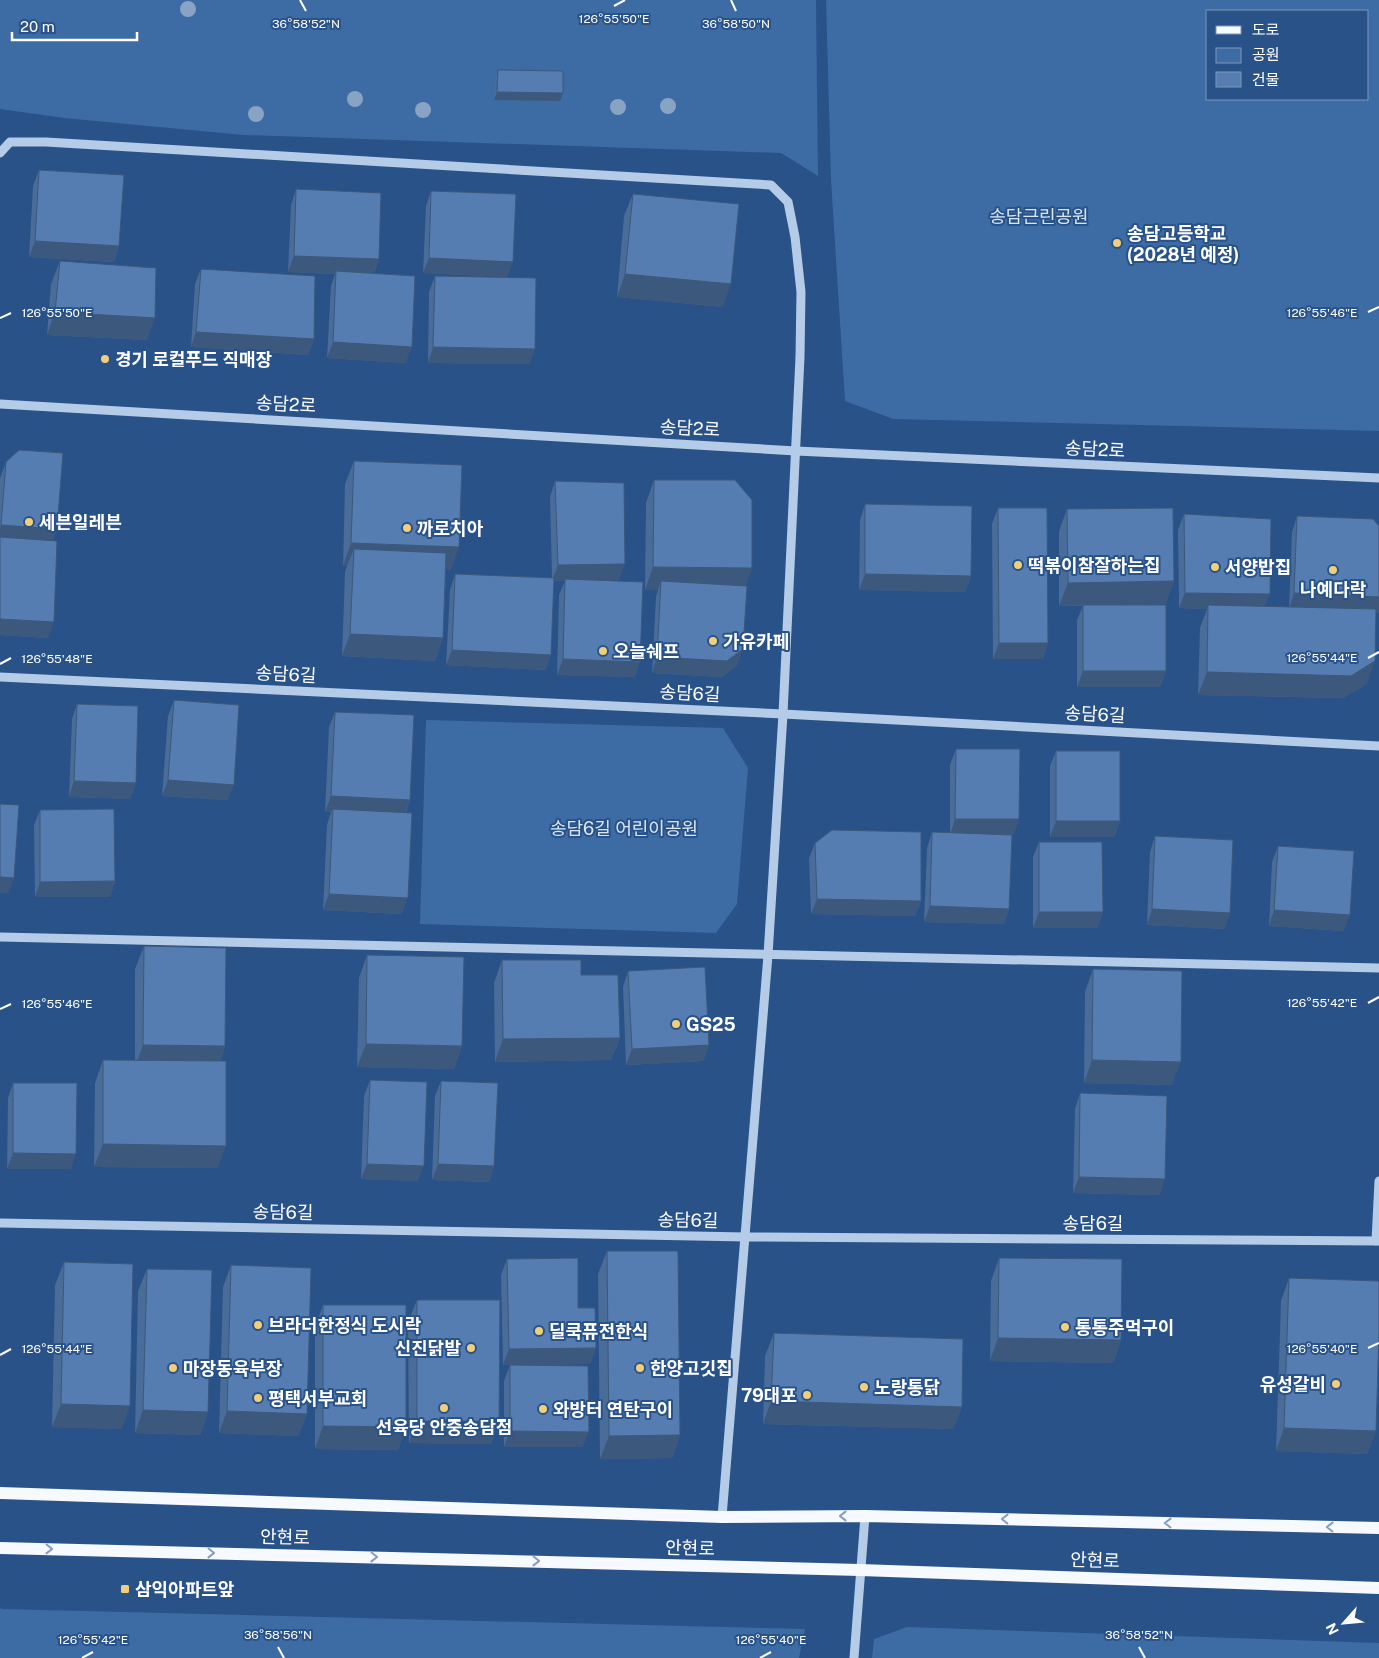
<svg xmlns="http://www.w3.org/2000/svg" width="1379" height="1658" viewBox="0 0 1379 1658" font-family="'Public Sans','Noto Sans KR',sans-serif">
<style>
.green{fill:#3d6ba4;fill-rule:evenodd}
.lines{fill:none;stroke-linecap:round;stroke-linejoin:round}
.minor{stroke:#b4cce8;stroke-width:9}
.major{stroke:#f6f9fe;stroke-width:12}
.tree{fill:#89a3c5}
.wall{fill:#496c98}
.shaded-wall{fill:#3c587c}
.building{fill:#557db1;stroke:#3c587c}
.oneway{stroke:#859dbd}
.ticks{fill:none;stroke:#fff;stroke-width:2}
.poi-dot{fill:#f0ce7a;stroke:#285288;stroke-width:2}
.labels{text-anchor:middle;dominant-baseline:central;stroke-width:4;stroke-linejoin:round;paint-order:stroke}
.park-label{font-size:18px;fill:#d8e6f7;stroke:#285288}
.poi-label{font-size:18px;font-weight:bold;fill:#fff;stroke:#285288;text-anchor:start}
.street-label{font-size:18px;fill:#fff;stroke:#285288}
.ticks-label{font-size:12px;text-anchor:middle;fill:#fff;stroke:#285288;stroke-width:4;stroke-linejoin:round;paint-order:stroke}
</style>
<rect width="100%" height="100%" fill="#285288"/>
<g class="green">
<polygon points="0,0 816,0 818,176 781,153 243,135 64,118 0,109"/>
<path d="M826,0H1379V431L893,419L845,401L831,180ZM1208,11H1368V99H1208Z"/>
<polygon points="426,720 723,728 748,768 737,904 716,933 420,924"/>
<polygon points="0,1608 2,1609 805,1629 799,1658 0,1658"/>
<polygon points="907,1627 1379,1643 1379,1658 872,1658 874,1639"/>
</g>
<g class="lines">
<g class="minor">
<polyline points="0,153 10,142 46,142 771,185 788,202 795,237 801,292 800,357 783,714 768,955 722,1517"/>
<polyline points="0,404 796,451 1379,478"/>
<polyline points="0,677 783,714 1379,746"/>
<polyline points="0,937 1379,968"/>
<polyline points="0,1223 746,1237 1379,1241"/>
<polyline points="1376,1241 1379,1181"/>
<polyline points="854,1658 865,1516"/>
</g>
<g class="major">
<polyline points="0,1493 722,1517 865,1516 1379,1528"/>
<polyline points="0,1548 860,1570 1379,1588"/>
</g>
</g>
<g class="tree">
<circle cx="188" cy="9" r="8"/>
<circle cx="355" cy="99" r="8"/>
<circle cx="668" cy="106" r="8"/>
<circle cx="618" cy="107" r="8"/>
<circle cx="423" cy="110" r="8"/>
<circle cx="256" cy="114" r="8"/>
</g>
<g class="wall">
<polygon points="498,70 560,101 494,100 495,78"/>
<polygon points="39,170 119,246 114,262 29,257 33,186"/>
<polygon points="296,189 379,259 374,273 406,363 327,358 331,286 335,274 288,272 291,205"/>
<polygon points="431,191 507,277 423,273 426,206"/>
<polygon points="633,194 723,307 617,297 624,216"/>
<polygon points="60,261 147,340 47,335 51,284"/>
<polygon points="201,269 314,339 308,355 191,347 195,284"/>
<polygon points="435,276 535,349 529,364 428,363 429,292"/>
<polygon points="354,461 451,570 446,569 443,638 435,661 342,656 345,572 347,566 343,566 345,484"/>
<polygon points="6,462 57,529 53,540 48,638 0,635 0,478"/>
<polygon points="654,480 752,568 745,586 737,665 722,677 652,673 656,597 658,590 645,590 646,503"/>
<polygon points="555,481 619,580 589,580 635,677 557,675 559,595 565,581 554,581 551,655 545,670 446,665 450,590 455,574 552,578 550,497"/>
<polygon points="865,504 971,576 965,592 859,590 860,520"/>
<polygon points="998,508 1048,643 1043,659 993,659 992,524"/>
<polygon points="1067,509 1174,581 1165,604 1136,605 1166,671 1160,687 1077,687 1077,620 1083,606 1059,606 1059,531"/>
<polygon points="1184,514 1265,607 1289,607 1292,532 1297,516 1379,526 1379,613 1376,613 1367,684 1343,698 1198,695 1200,628 1207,609 1179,608 1178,530"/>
<polygon points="174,700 228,800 162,796 168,716"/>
<polygon points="77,704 136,783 130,799 69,797 72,719"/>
<polygon points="335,712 410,800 406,813 402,914 323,910 327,825 331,812 325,812 329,727"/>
<polygon points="956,749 1019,819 1013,835 1012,835 1009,909 1004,924 924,922 927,848 932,832 950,832 950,765"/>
<polygon points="1056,751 1120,821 1114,837 1050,837 1050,766"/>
<polygon points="40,810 115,881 110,897 35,897 34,825"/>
<polygon points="1155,836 1225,929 1147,925 1150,852"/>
<polygon points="1039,842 1103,912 1097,928 1033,928 1033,857"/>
<polygon points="815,843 921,901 915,916 811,914 809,858"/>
<polygon points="1278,846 1344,931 1269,926 1272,862"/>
<polygon points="144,946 225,1046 220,1061 218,1168 94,1167 95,1083 103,1060 135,1060 135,969"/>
<polygon points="367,955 462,1046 454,1069 357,1067 359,978"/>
<polygon points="502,960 581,975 620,1038 611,1060 495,1062 494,983"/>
<polygon points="1093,969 1172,1085 1084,1083 1085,992"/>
<polygon points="628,971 704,1061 626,1065 623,987"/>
<polygon points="370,1080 418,1181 361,1179 364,1096"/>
<polygon points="441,1081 494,1166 489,1182 432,1180 435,1096"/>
<polygon points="13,1083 71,1169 7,1169 8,1098"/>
<polygon points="1080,1093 1160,1195 1073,1193 1075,1109"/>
<polygon points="607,1251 680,1435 672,1458 600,1459 598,1274"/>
<polygon points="999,1258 1121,1340 1113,1363 990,1361 991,1281"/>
<polygon points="507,1259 578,1308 596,1348 590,1364 503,1365 501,1275"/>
<polygon points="64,1262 122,1429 52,1427 55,1285"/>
<polygon points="231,1265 307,1414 298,1436 219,1433 223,1287"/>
<polygon points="147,1269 208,1412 200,1435 135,1433 138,1291"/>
<polygon points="1289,1278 1376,1431 1367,1454 1276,1451 1281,1301"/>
<polygon points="417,1300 499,1421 491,1444 409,1443 408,1322"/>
<polygon points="323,1305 406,1427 398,1450 315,1449 315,1328"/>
<polygon points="774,1333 962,1407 953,1429 763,1424 765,1356"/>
<polygon points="510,1365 583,1447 504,1447 504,1381"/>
</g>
<g class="shaded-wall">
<polygon points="497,92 563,93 560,101 494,100"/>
<polygon points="35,241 119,246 114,262 29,257"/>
<polygon points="294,256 379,259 373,275 336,271 335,274 288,272"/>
<polygon points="429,258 513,262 507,277 423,273"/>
<polygon points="625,274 731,284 723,307 617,297"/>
<polygon points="55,312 155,318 147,340 47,335"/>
<polygon points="196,332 314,339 308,355 191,347"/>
<polygon points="333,342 412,347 406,363 327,358"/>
<polygon points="433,347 535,349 529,364 428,363"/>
<polygon points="1,525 57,529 52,545 0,541 0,529"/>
<polygon points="351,543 459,547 451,570 353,566 354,549 347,566 343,566"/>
<polygon points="625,564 619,580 552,581 558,565"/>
<polygon points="653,567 752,568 744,591 661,581 658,590 645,590"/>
<polygon points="865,574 971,576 965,592 859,590"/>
<polygon points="1174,581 1165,604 1059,606 1068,583"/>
<polygon points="1185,593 1270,594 1264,609 1208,605 1207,609 1179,608"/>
<polygon points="1294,593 1379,597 1379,613 1289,609"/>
<polygon points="0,619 54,622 48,638 0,635"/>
<polygon points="350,634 443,638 435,661 342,656"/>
<polygon points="999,643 1048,643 1043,659 993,659"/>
<polygon points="743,649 737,665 722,677 652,673 657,657"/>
<polygon points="452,650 551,655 545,670 446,665"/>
<polygon points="563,659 640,662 635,677 557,675"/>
<polygon points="1375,661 1367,684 1343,698 1198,695 1207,672"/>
<polygon points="1083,671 1166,671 1160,687 1077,687"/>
<polygon points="168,780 234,785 228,800 162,796"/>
<polygon points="74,781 136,783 130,799 69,797"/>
<polygon points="331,796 410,800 404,816 333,809 331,812 325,812"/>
<polygon points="955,819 1019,819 1013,835 950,835"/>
<polygon points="1056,821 1120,821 1114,837 1050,837"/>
<polygon points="0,877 14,878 8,894 0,893"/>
<polygon points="115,881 110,897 35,897 40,882"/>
<polygon points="329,894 408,898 402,914 323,910"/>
<polygon points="817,899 921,901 915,916 811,914"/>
<polygon points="930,906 1009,909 1004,924 924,922"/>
<polygon points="1152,909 1230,913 1225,929 1147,925"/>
<polygon points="1274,910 1350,915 1344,931 1269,926"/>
<polygon points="1039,912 1103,912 1097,928 1033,928"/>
<polygon points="620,1038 611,1060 495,1062 503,1039"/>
<polygon points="366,1044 462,1046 454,1069 357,1067"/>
<polygon points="143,1045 225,1046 217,1069 135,1068"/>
<polygon points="709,1045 704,1061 626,1065 632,1049"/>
<polygon points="1092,1060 1181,1062 1172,1085 1084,1083"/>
<polygon points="103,1144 226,1146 218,1168 94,1167"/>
<polygon points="13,1153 76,1154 71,1169 7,1169"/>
<polygon points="367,1164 424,1166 418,1181 361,1179"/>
<polygon points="438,1164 494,1166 489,1182 432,1180"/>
<polygon points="1079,1177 1165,1179 1160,1195 1073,1193"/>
<polygon points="998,1338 1121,1340 1113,1363 990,1361"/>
<polygon points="596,1348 590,1364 503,1365 509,1349"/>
<polygon points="771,1401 962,1407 953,1429 763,1424"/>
<polygon points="61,1404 130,1406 122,1429 52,1427"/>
<polygon points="143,1410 208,1412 200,1435 135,1433"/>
<polygon points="227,1411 307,1414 298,1436 219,1433"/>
<polygon points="417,1421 499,1421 491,1444 409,1443"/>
<polygon points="323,1426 406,1427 398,1450 315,1449"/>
<polygon points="1284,1428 1376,1431 1367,1454 1276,1451"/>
<polygon points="510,1431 589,1432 583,1447 504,1447"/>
<polygon points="680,1435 672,1458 600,1459 609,1436"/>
</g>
<g class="building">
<polygon points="498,70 563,71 563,93 497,92"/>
<polygon points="39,170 124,175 119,246 35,241"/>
<polygon points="296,189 381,193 379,259 294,256"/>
<polygon points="431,191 516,194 513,262 429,258"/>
<polygon points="633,194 739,204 731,284 625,274"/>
<polygon points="60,261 156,268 155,318 55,312"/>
<polygon points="201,269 315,276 314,339 196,332"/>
<polygon points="336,271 415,276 412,347 333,342"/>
<polygon points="435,276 536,278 535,349 433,347"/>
<polygon points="19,450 63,453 57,529 1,525 6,462"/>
<polygon points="354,461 462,465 459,547 351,543"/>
<polygon points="654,480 735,480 752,500 752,568 653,567"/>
<polygon points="555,481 624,483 625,564 558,565"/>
<polygon points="865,504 972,506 971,576 865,574"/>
<polygon points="998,508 1047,508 1048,643 999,643"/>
<polygon points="1173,508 1174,581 1068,583 1067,509"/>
<polygon points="1184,514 1271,519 1270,594 1185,593"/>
<polygon points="1297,516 1373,519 1379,526 1379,597 1294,593"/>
<polygon points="0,537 57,541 54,622 0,619"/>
<polygon points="354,549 446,553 443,638 350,634"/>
<polygon points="455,574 554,578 551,655 452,650"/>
<polygon points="565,579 643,582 640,662 563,659"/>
<polygon points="661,581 747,586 743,649 727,661 657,657"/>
<rect x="1083" y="605" width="83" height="66"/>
<polygon points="1208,605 1376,609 1375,661 1351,676 1207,672"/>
<polygon points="174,700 239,705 234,785 168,780"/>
<polygon points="77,704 138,706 136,783 74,781"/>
<polygon points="335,712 414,715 410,800 331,796"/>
<polygon points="956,749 1020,749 1019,819 955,819"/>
<rect x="1056" y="751" width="64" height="70"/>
<polygon points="0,804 19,805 14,878 0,877"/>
<polygon points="114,809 115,881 40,882 40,810"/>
<polygon points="333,809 412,813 408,898 329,894"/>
<polygon points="832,830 921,832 921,901 817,899 815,843"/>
<polygon points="932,832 1012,835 1009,909 930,906"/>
<polygon points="1155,836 1233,840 1230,913 1152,909"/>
<polygon points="1039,842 1102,842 1103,912 1039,912"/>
<polygon points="1278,846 1354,851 1350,915 1274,910"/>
<polygon points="144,946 226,948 225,1046 143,1045"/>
<polygon points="367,955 464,957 462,1046 366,1044"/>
<polygon points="502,960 581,960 581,975 618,975 620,1038 503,1039"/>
<polygon points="705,967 709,1045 632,1049 628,971"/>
<polygon points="1093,969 1182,971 1181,1062 1092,1060"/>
<polygon points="103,1060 226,1061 226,1146 103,1144"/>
<polygon points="370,1080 427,1082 424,1166 367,1164"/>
<polygon points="441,1081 498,1083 494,1166 438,1164"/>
<polygon points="13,1083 77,1083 76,1154 13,1153"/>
<polygon points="1080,1093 1167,1096 1165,1179 1079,1177"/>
<polygon points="607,1251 678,1251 680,1435 609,1436"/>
<polygon points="578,1258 578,1308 595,1308 596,1348 509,1349 507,1259"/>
<polygon points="999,1258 1122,1259 1121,1340 998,1338"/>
<polygon points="64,1262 133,1264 130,1406 61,1404"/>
<polygon points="231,1265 311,1268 307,1414 227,1411"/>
<polygon points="147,1269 212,1270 208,1412 143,1410"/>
<polygon points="1289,1278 1379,1281 1379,1332 1376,1431 1284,1428"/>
<polygon points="417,1300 500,1300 499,1421 417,1421"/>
<polygon points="323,1305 406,1305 406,1427 323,1426"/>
<polygon points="774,1333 963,1339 962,1407 771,1401"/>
<polygon points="510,1365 588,1366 589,1432 510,1431"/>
</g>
<defs><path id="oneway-chevron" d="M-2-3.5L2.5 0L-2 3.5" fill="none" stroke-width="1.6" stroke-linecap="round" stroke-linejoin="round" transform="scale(1.25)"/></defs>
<g class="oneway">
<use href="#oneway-chevron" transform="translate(843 1516) rotate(180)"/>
<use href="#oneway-chevron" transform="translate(1005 1519) rotate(-179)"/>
<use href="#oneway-chevron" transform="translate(1168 1523) rotate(-179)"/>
<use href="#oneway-chevron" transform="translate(1330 1527) rotate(-179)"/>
<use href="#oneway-chevron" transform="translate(49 1549) rotate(1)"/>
<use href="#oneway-chevron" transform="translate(211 1553) rotate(1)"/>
<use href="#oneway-chevron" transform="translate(374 1557) rotate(1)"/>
<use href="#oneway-chevron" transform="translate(536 1561) rotate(1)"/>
</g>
<path class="ticks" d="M300,0L306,11M731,0L736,11M614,6L625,0M1368,312L1379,307M0,318L11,313M1368,658L1379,652M0,664L11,658M1368,1003L1379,997M0,1009L11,1004M1368,1348L1379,1343M0,1355L11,1349M278,1647L284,1658M1139,1647L1145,1658M82,1658L93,1652M760,1658L771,1652"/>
<g class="poi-dot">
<circle cx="1117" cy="243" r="5"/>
<circle cx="105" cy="359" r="5"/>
<circle cx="29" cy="522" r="5"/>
<circle cx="407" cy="528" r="5"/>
<circle cx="1018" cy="565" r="5"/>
<circle cx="1215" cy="567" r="5"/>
<circle cx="1333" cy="570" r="5"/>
<circle cx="713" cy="641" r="5"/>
<circle cx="603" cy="651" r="5"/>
<circle cx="676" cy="1024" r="5"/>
<circle cx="258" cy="1325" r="5"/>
<circle cx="1065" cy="1327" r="5"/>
<circle cx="539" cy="1331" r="5"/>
<circle cx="471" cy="1348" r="5"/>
<circle cx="173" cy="1368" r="5"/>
<circle cx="640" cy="1368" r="5"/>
<circle cx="1336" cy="1384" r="5"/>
<circle cx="864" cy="1387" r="5"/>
<circle cx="807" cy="1395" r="5"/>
<circle cx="258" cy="1398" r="5"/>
<circle cx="444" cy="1408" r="5"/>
<circle cx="543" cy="1409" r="5"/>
<rect x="120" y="1584" width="10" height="10" rx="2.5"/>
</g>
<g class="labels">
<g class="park-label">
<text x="1039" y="216">송담근린공원</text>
<text x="624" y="828">송담6길 어린이공원</text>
</g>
<g class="poi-label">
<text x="1127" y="233">송담고등학교<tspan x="1127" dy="21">(2028년 예정)</tspan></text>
<text x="115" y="359">경기 로컬푸드 직매장</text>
<text x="39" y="522">세븐일레븐</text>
<text x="417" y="528">까로치아</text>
<text x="1028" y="565">떡볶이참잘하는집</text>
<text x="1225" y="567">서양밥집</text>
<text x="1333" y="589" text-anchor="middle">나예다락</text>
<text x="723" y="641">가유카페</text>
<text x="613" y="651">오늘쉐프</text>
<text x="686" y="1024">GS25</text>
<text x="268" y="1325">브라더한정식 도시락</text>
<text x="1075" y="1327">통통주먹구이</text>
<text x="549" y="1331">딜쿡퓨전한식</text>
<text x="461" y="1348" text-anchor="end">신진닭발</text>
<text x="183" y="1368">마장동육부장</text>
<text x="650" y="1368">한양고깃집</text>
<text x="1326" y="1384" text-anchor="end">유성갈비</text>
<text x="874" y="1387">노랑통닭</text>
<text x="797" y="1395" text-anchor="end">79대포</text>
<text x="268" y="1398">평택서부교회</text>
<text x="553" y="1409">와방터 연탄구이</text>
<text x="444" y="1427" text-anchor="middle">선육당 안중송담점</text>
<text x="135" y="1589">삼익아파트앞</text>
</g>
<g class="street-label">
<text transform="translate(286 404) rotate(3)">송담2로</text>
<text transform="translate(690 428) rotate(3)">송담2로</text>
<text transform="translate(1095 449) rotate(3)">송담2로</text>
<text transform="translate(286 674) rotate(3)">송담6길</text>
<text transform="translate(690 693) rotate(3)">송담6길</text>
<text transform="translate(1095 714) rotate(3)">송담6길</text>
<text transform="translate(283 1212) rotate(1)">송담6길</text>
<text transform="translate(688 1220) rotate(1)">송담6길</text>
<text x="1093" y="1223">송담6길</text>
<text transform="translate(285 1537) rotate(1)">안현로</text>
<text transform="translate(690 1548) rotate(1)">안현로</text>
<text transform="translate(1095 1560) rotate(2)">안현로</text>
</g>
</g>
<g class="ticks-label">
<text x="614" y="23">126°55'50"E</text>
<text x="306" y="28">36°58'52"N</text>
<text x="736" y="28">36°58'50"N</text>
<text x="1322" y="317">126°55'46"E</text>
<text x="57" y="317">126°55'50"E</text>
<text x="1322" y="662">126°55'44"E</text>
<text x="57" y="663">126°55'48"E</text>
<text x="1322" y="1007">126°55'42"E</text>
<text x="57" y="1008">126°55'46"E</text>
<text x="1322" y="1353">126°55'40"E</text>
<text x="57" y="1353">126°55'44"E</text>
<text x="278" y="1639">36°58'56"N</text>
<text x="1139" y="1639">36°58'52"N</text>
<text x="93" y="1644">126°55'42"E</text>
<text x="771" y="1644">126°55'40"E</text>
</g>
<rect x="1206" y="10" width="162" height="90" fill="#285288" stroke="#7e97b8"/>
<rect x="1216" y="26" width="25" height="8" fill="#f6f9fe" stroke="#7e97b8"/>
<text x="1252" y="35" font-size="15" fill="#ffffff">도로</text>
<rect x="1216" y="48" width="25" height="15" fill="#3d6ba4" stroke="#7e97b8"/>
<text x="1252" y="60" font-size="15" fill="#ffffff">공원</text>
<rect x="1216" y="72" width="25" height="15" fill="#557db1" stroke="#7e97b8"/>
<text x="1252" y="85" font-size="15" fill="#ffffff">건물</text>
<g transform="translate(1344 1623) rotate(243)" stroke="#285288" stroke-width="4" paint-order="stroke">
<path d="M0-4L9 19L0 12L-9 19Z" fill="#ffffff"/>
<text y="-8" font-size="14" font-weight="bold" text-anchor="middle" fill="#ffffff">N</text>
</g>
<path d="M12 32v8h125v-8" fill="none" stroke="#ffffff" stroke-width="2.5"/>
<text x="20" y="32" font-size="15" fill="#ffffff" stroke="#285288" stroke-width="4" paint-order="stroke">20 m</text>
</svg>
